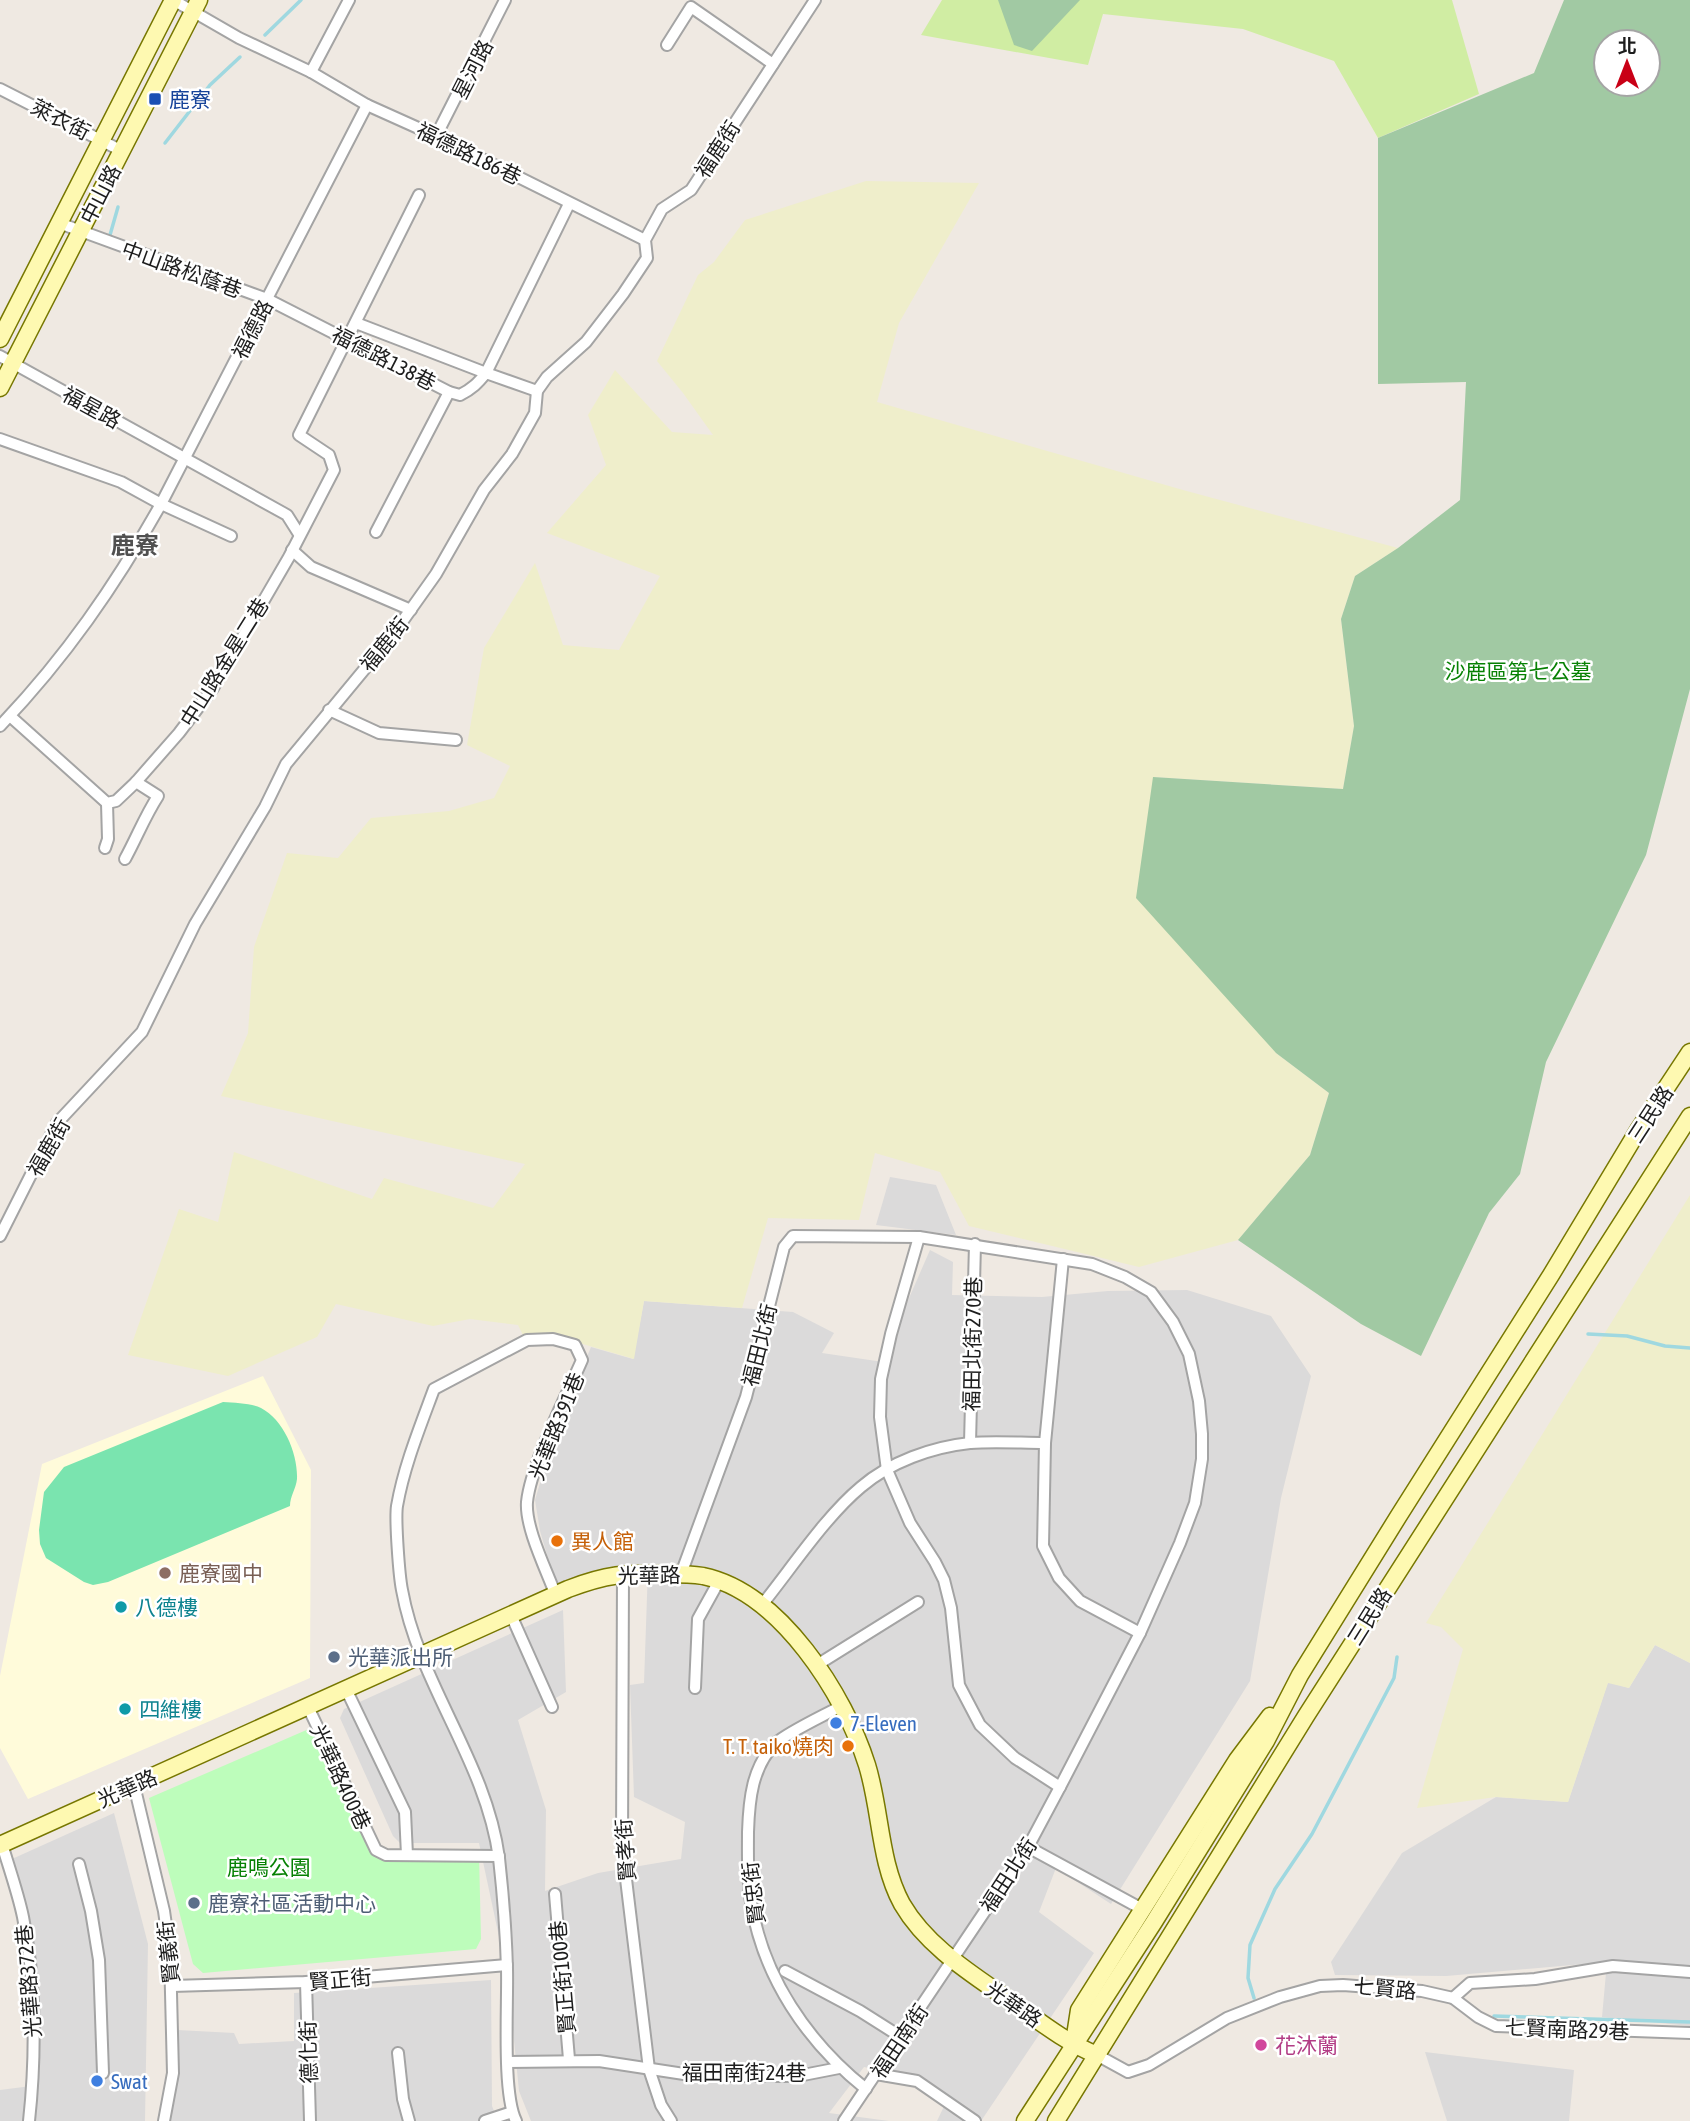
<svg xmlns="http://www.w3.org/2000/svg" width="1690" height="2121" viewBox="0 0 1690 2121" font-family="'Asap Condensed','Noto Sans TC',sans-serif">
<style>
.residential{fill:#dbdada}
.education{fill:#fffbda}
.farmland{fill:#efeecb}
.grass{fill:#d0eda3}
.cemetery{fill:#a1c9a3;fill-rule:evenodd}
.park{fill:#bdfdbb}
.pitch{fill:#7ae4af}
.lines{fill:none;stroke-linecap:round;stroke-linejoin:round}
.stream{stroke:#9fd8e0;stroke-width:3.5}
.street-casing{stroke:#a4a4a4;stroke-width:14}
.secondary-casing{stroke:#770;stroke-width:19}
.street{stroke:#fff;stroke-width:10}
.secondary{stroke:#fef9b1;stroke-width:16}
.transit-dot{fill:#1a4fb4;stroke:#fff;stroke-width:2.5}
.food-dot{fill:#e8710a;stroke:#fff;stroke-width:2.5}
.education-dot{fill:#8d6e63;stroke:#fff;stroke-width:2.5}
.culture-dot{fill:#0f9aa8;stroke:#fff;stroke-width:2.5}
.service-dot{fill:#5c6f8a;stroke:#fff;stroke-width:2.5}
.shop-dot{fill:#3f7fe0;stroke:#fff;stroke-width:2.5}
.hotel-dot{fill:#d1479c;stroke:#fff;stroke-width:2.5}
.labels{text-anchor:middle;dominant-baseline:central;stroke-width:5;stroke-linejoin:round;paint-order:stroke}
.street-label{font-size:21px;fill:#1d1d1d;stroke:#fff}
.transit-label{font-size:21px;fill:#164399;stroke:#fff;text-anchor:start}
.park-label{font-size:21px;fill:#078104;stroke:#fff}
.food-label{font-size:21px;fill:#c56008;stroke:#fff;text-anchor:start}
.education-label{font-size:21px;fill:#785e54;stroke:#fff;text-anchor:start}
.culture-label{font-size:21px;fill:#0d838f;stroke:#fff;text-anchor:start}
.service-label{font-size:21px;fill:#4e5e75;stroke:#fff;text-anchor:start}
.shop-label{font-size:21px;fill:#366cbe;stroke:#fff;text-anchor:start}
.hotel-label{font-size:21px;fill:#b23c85;stroke:#fff;text-anchor:start}
.quarter-label{font-size:24px;font-weight:bold;fill:#505050;stroke:#fff}
</style>
<rect width="100%" height="100%" fill="#efe9e2"/>
<g class="residential">
<polygon points="890,1177 936,1185 956,1235 876,1225"/>
<polygon points="930,1250 953,1262 952,1295 1042,1297 1108,1291 1187,1290 1271,1316 1311,1376 1281,1498 1250,1681 1111,1904 1056,1868 1039,1912 1094,1953 981,2121 937,2121 948,2098 888,2072 864,2067 829,2113 889,2121 531,2121 519,2091 508,1979 479,1843 400,1843 393,1836 340,1718 344,1709 563,1610 566,1692 518,1720 546,1810 545,1891 598,1873 681,1859 685,1822 634,1797 630,1685 644,1683 648,1568 557,1589 540,1531 535,1500 553,1439 591,1347 633,1359 644,1301 793,1312 834,1333 822,1353 890,1363 906,1305"/>
<polygon points="1655,1645 1690,1663 1690,2026 1602,2017 1607,1962 1446,1976 1335,1975 1331,1962 1402,1853 1496,1797 1568,1802 1608,1682 1629,1688"/>
<polygon points="114,1813 148,1944 145,2121 0,2121 0,2090 39,2085 34,1946 12,1859"/>
<polygon points="491,1980 492,2106 498,2121 167,2121 170,2074 177,2030 234,2033 239,2044 294,2041 294,1993"/>
<polygon points="1425,2052 1574,2070 1569,2121 1447,2121"/>
</g>
<polygon class="education" points="263,1376 311,1470 310,1678 28,1799 0,1748 0,1676 42,1464"/>
<g class="farmland">
<polygon points="866,181 979,183 899,323 877,402 1183,490 1398,548 1355,576 1341,619 1354,726 1343,789 1153,777 1276,1053 1329,1093 1310,1155 1238,1240 1139,1267 969,1226 940,1172 875,1153 859,1220 768,1218 742,1308 644,1301 634,1359 576,1342 524,1337 518,1325 470,1319 433,1326 336,1304 317,1337 228,1376 128,1355 179,1209 218,1222 234,1152 372,1199 384,1178 493,1208 525,1164 221,1096 248,1033 254,947 287,853 338,858 371,818 449,811 494,798 510,766 467,745 484,648 535,563 563,645 619,650 660,576 547,533 606,465 588,415 615,370 672,432 713,435 683,393 657,361 698,275 714,262 745,220"/>
<polygon points="1690,1195 1690,1663 1655,1645 1629,1688 1608,1683 1568,1802 1496,1797 1417,1808 1463,1649 1441,1627 1426,1623"/>
</g>
<polygon class="grass" points="942,0 1452,0 1479,94 1378,138 1334,61 1243,29 1103,14 1088,65 921,35"/>
<g class="cemetery">
<polygon points="998,0 1080,0 1032,51 1014,45"/>
<path d="M1564,0H1690V689L1646,855L1546,1062L1520,1174L1489,1213L1421,1356L1361,1324L1238,1240L1310,1155L1329,1093L1276,1053L1136,898L1153,777L1343,789L1354,726L1341,619L1355,576L1398,548L1460,500L1466,382L1378,384V138L1534,73ZM1648,42V84H1606V42Z"/>
</g>
<polygon class="park" points="311,1728 362,1834 393,1853 479,1854 481,1939 476,1949 203,1973 193,1964 149,1798"/>
<path class="pitch" d="M223,1402C236,1403 250,1403 261,1408C284,1420 298,1454 297,1479C296,1489 290,1496 290,1506L108,1582L93,1585L84,1582L46,1558L40,1544L39,1530L44,1492L64,1467Z"/>
<g class="lines">
<g class="stream">
<polyline points="265,35 301,0"/>
<polyline points="165,143 210,85 240,57"/>
<polyline points="110,235 118,207"/>
<polyline points="1588,1334 1627,1336 1665,1346 1690,1348"/>
<polyline points="1254,1998 1248,1978 1250,1945 1275,1889 1312,1834 1394,1678 1397,1657"/>
<polyline points="1494,2016 1690,2022"/>
</g>
<defs>
<g id="street">
<polyline points="173,0 239,38 311,72 367,105 436,136 645,240"/>
<polyline points="667,45 691,7 773,64"/>
<polyline points="311,72 349,0"/>
<polyline points="0,89 122,151"/>
<polyline points="436,136 505,0"/>
<path d="M59,223L267,299L449,392L460,395C472,389 478,383 486,373L537,391"/>
<polyline points="356,323 486,373 569,204"/>
<polyline points="0,356 287,515 299,534"/>
<polyline points="0,439 121,482 161,504 231,536"/>
<polyline points="376,532 449,392"/>
<polyline points="292,550 311,567 411,610"/>
<polyline points="329,710 379,733 456,740"/>
<polyline points="10,716 107,803 116,801 136,782 179,733 213,688 289,557 334,470 329,455 299,435 419,195"/>
<path d="M0,726C65,658 115,586 161,504L367,105"/>
<polyline points="105,848 108,839 107,803"/>
<path d="M125,859C137,837 145,816 158,796L136,782"/>
<polyline points="0,1236 57,1123 142,1032 195,924 265,807 286,764 392,636 436,574 484,490 512,454 535,413 537,391 547,377 586,342 623,294 647,258 645,240 662,209 691,190 815,0"/>
<polyline points="919,1237 891,1334 881,1379 880,1417 887,1470 910,1523 935,1562 944,1580 951,1608 959,1685 980,1725 1015,1758 1060,1787"/>
<polyline points="1063,1259 1045,1443 1043,1546 1059,1578 1080,1601 1140,1633"/>
<polyline points="970,1443 975,1244"/>
<polyline points="623,1573 622,1846 649,2069 661,2105 671,2121"/>
<polyline points="681,1574 746,1397 784,1247 793,1236 919,1237 1092,1264 1125,1277 1151,1292 1173,1322 1189,1354 1199,1401 1202,1434 1202,1459 1195,1503 1180,1543 1140,1633 1060,1787 1028,1847 844,2121"/>
<path d="M761,1606C791,1569 825,1517 861,1487C890,1462 932,1447 970,1443C995,1441 1021,1443 1045,1443"/>
<polyline points="511,1615 552,1707"/>
<polyline points="817,1665 918,1602"/>
<polyline points="695,1688 698,1619 719,1581"/>
<polyline points="346,1689 405,1812 407,1855"/>
<path d="M841,1706C825,1715 788,1732 776,1743C752,1766 749,1800 748,1832C748,1855 747,1879 751,1902C763,1977 807,2042 866,2089"/>
<polyline points="308,1707 376,1850 386,1855 499,1856"/>
<polyline points="134,1785 164,1911 170,1953 173,2073 164,2121"/>
<path d="M2,1844C9,1868 18,1893 23,1917C36,1980 36,2057 29,2121"/>
<polyline points="1028,1847 1142,1909"/>
<polyline points="79,1864 91,1911 99,1960 103,2073"/>
<polyline points="555,1894 569,2059"/>
<polyline points="785,1971 860,2011 901,2037"/>
<polyline points="306,1982 310,2121"/>
<polyline points="172,1986 306,1982 507,1965"/>
<polyline points="1453,1998 1470,1983 1535,1979 1613,1966 1690,1972"/>
<polyline points="398,2053 403,2099 409,2121"/>
<polyline points="1097,2055 1128,2072 1149,2065 1227,2018 1280,1997 1320,1986 1343,1985 1422,1991 1453,1998 1478,2017 1496,2026 1690,2033"/>
<polyline points="508,2062 599,2061 697,2076 798,2076 839,2068"/>
<polyline points="876,2074 917,2081 975,2121"/>
<polyline points="485,2121 512,2112"/>
<path d="M516,2121C502,2093 508,2004 507,1969C506,1932 503,1894 499,1858C486,1761 419,1685 402,1590C399,1575 395,1519 397,1506C404,1466 420,1427 434,1389L527,1340L553,1339L575,1345L582,1360C566,1397 531,1464 527,1502C525,1528 547,1571 556,1596"/>
</g>
<g id="secondary">
<polyline points="0,339 173,0"/>
<polyline points="0,388 199,0"/>
<path d="M0,1845L568,1589C607,1574 625,1573 666,1574C678,1574 691,1574 703,1576C780,1592 845,1695 867,1765C881,1810 879,1862 902,1904C927,1947 972,1974 1012,2002C1039,2021 1065,2042 1097,2055"/>
<polyline points="1075,2036 1079,2010 1237,1760 1270,1716"/>
<polyline points="1025,2121 1154,1922 1266,1741 1300,1675 1398,1517 1551,1275 1639,1129 1690,1052"/>
<polyline points="1056,2121 1306,1716 1690,1116"/>
</g>
</defs>
<use href="#street" class="street-casing"/>
<use href="#secondary" class="secondary-casing"/>
<use href="#street" class="street"/>
<use href="#secondary" class="secondary"/>
</g>
<rect class="transit-dot" x="148" y="92" width="14" height="14" rx="3.5"/>
<g class="food-dot">
<circle cx="557" cy="1541" r="7"/>
<circle cx="848" cy="1746" r="7"/>
</g>
<circle class="education-dot" cx="165" cy="1573" r="7"/>
<g class="culture-dot">
<circle cx="121" cy="1607" r="7"/>
<circle cx="125" cy="1709" r="7"/>
</g>
<g class="service-dot">
<circle cx="334" cy="1657" r="7"/>
<circle cx="194" cy="1903" r="7"/>
</g>
<g class="shop-dot">
<circle cx="836" cy="1723" r="7"/>
<circle cx="97" cy="2081" r="7"/>
</g>
<circle class="hotel-dot" cx="1261" cy="2045" r="7"/>
<g class="labels">
<g class="street-label">
<text transform="translate(472 69) rotate(-63)">星河路</text>
<text transform="translate(61 119) rotate(27)">萊衣街</text>
<text transform="translate(717 149) rotate(-57)">福鹿街</text>
<text transform="translate(469 153) rotate(26)">福德路186巷</text>
<text transform="translate(100 194) rotate(-63)">中山路</text>
<text transform="translate(182 269) rotate(20)">中山路松蔭巷</text>
<text transform="translate(252 329) rotate(-63)">福德路</text>
<text transform="translate(384 358) rotate(27)">福德路138巷</text>
<text transform="translate(92 407) rotate(29)">福星路</text>
<text transform="translate(384 644) rotate(-51)">福鹿街</text>
<text transform="translate(224 662) rotate(-58)">中山路金星二巷</text>
<text transform="translate(1650 1114) rotate(-57)">三民路</text>
<text transform="translate(48 1147) rotate(-60)">福鹿街</text>
<text transform="translate(972 1344) rotate(-89)">福田北街270巷</text>
<text transform="translate(759 1345) rotate(-76)">福田北街</text>
<text transform="translate(556 1426) rotate(-68)">光華路391巷</text>
<text transform="translate(649 1575) rotate(-1)">光華路</text>
<text transform="translate(1369 1616) rotate(-58)">三民路</text>
<text transform="translate(341 1777) rotate(65)">光華路400巷</text>
<text transform="translate(127 1788) rotate(-24)">光華路</text>
<text transform="translate(625 1850) rotate(-94)">賢孝街</text>
<text transform="translate(1008 1875) rotate(-57)">福田北街</text>
<text transform="translate(753 1893) rotate(-97)">賢忠街</text>
<text transform="translate(168 1952) rotate(-96)">賢義街</text>
<text transform="translate(562 1977) rotate(-95)">賢正街100巷</text>
<text transform="translate(340 1979) rotate(-5)">賢正街</text>
<text transform="translate(28 1981) rotate(-95)">光華路372巷</text>
<text transform="translate(1385 1988) rotate(5)">七賢路</text>
<text transform="translate(1014 2004) rotate(35)">光華路</text>
<text transform="translate(1567 2029) rotate(2)">七賢南路29巷</text>
<text transform="translate(899 2041) rotate(-56)">福田南街</text>
<text transform="translate(308 2052) rotate(-92)">德化街</text>
<text x="744" y="2072">福田南街24巷</text>
</g>
<g class="transit-label">
<text x="169" y="99">鹿寮</text>
</g>
<g class="park-label">
<text x="1518" y="671">沙鹿區第七公墓</text>
<text x="269" y="1867">鹿鳴公園</text>
</g>
<g class="food-label">
<text x="571" y="1541">異人館</text>
<text x="834" y="1746" text-anchor="end">T. T. taiko燒肉</text>
</g>
<g class="education-label">
<text x="179" y="1573">鹿寮國中</text>
</g>
<g class="culture-label">
<text x="135" y="1607">八德樓</text>
<text x="139" y="1709">四維樓</text>
</g>
<g class="service-label">
<text x="348" y="1657">光華派出所</text>
<text x="208" y="1903">鹿寮社區活動中心</text>
</g>
<g class="shop-label">
<text x="850" y="1723">7-Eleven</text>
<text x="111" y="2081">Swat</text>
</g>
<g class="hotel-label">
<text x="1275" y="2045">花沐蘭</text>
</g>
<g class="quarter-label">
<text x="135" y="545">鹿寮</text>
</g>
</g>
<g transform="translate(1627 63)"><circle r="33" fill="#ffffff" stroke="#a5a5a5" stroke-width="2"/>
<path d="M0-5L12 26L0 18L-12 26Z" fill="#c90016"/>
<text y="-10" font-size="19" font-weight="bold" text-anchor="middle" fill="#1d1d1d">北</text>
</g>
</svg>
